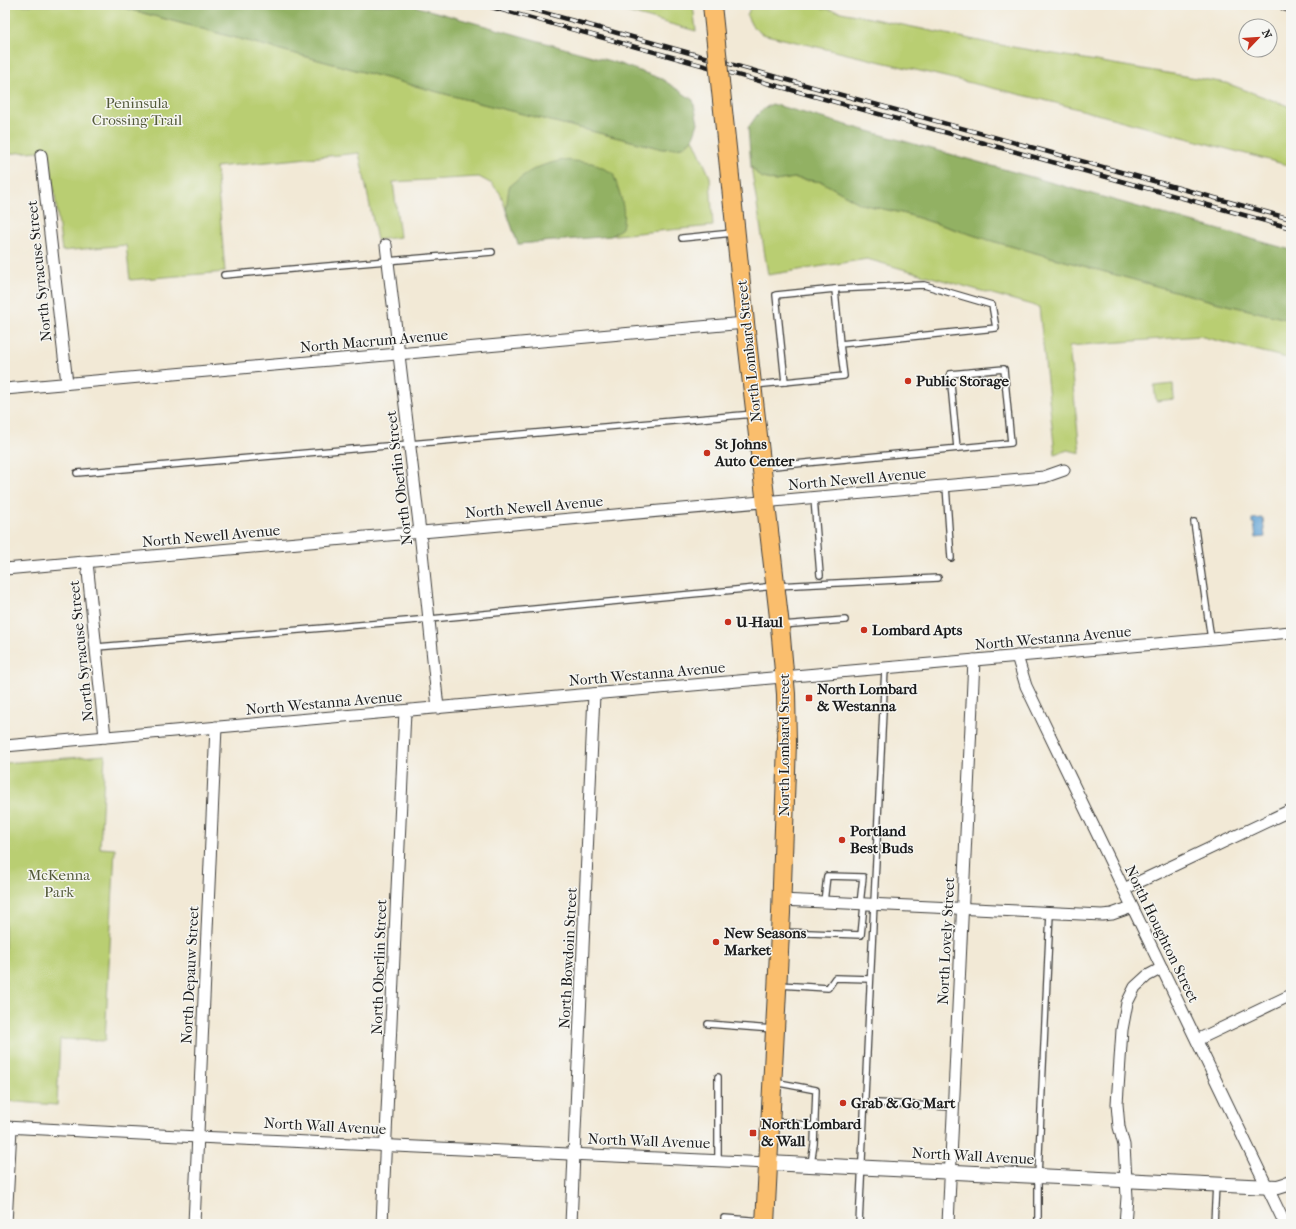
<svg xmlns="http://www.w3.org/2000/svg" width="1296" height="1229" viewBox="0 0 1296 1229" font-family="'IM FELL French Canon',serif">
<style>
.green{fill:#b9ce72;stroke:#6a7547}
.forest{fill:#92b164;stroke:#576640}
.water{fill:#62a3d5;stroke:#3f6078}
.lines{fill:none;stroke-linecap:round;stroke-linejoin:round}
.service-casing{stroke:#3c3b38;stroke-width:8}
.minor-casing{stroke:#3c3b38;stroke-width:13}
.tertiary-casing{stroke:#3c3b38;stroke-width:16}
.primary-casing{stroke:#3c3b38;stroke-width:20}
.service{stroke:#fff;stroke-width:5.5}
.minor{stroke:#fff;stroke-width:11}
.tertiary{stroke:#fff;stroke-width:14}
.primary{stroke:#fabe6d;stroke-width:18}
.rail-casing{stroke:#1c1c1c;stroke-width:4.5}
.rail{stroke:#f6f6f2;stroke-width:3;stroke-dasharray:9;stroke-linecap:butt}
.primary-bridge-casing{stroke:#3c3b38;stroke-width:20;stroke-linecap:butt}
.primary-bridge{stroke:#fabe6d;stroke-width:18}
.poi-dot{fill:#c8321e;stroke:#f6f6f2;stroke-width:1.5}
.labels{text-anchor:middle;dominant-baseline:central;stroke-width:3;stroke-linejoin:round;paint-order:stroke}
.park-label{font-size:15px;fill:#535a3a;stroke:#f6f6f2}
.street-label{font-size:15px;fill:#1c1c1c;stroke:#f6f6f2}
.poi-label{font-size:15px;font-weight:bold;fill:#1c1c1c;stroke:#f6f6f2;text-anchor:start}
</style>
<rect width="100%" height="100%" fill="#f6f6f2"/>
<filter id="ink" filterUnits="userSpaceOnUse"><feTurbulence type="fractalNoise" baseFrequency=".025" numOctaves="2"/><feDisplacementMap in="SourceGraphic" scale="8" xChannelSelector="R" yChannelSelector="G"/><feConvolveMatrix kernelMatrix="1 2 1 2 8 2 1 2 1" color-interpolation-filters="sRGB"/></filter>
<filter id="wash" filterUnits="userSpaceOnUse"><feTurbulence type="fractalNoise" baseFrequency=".012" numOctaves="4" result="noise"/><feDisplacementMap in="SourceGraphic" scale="16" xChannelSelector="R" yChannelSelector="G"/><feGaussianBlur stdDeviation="0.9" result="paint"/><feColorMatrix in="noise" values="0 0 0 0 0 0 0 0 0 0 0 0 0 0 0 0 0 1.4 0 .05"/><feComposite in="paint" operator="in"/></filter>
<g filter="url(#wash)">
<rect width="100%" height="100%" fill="#f2e9d6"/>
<g class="green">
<polygon points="5,5 113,5 479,103 663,149 683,147 693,138 710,177 713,226 518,244 500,193 492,184 479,177 393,182 400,237 377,240 359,153 216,167 225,272 130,280 126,245 62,251 49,150 5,154"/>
<polygon points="602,5 693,5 696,31"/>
<polygon points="751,5 821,5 822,8 989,43 1226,83 1291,107 1291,166 1052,102 762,34 752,26 747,16"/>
<polygon points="751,166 760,177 775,181 794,178 822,182 861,204 906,214 992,241 1215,302 1291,320 1291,359 1199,336 1069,346 1080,453 1068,450 1055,454 1039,307 867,259 768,275"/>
<polygon points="1173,384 1174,399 1156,401 1154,386"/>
<polygon points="105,755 100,848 115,849 105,1041 60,1039 57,1105 5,1101 5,763"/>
</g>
<g class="forest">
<polygon points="113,5 411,5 617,63 662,79 693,100 698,123 693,138 683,147 663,149 479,103"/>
<polygon points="772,104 1291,250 1291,320 1215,302 992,241 906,214 861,204 822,182 794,178 775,181 760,177 751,166 748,128 757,115 765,108"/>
<path d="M564,160L592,163L613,173C619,192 627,208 622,228L611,236L518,244L506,210L509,187C529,170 539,165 564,160Z"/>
</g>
<polygon class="water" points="1263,518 1265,537 1256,538 1254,523 1252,523 1252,519"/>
</g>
<g filter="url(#ink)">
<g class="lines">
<defs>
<g id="service">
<polyline points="682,238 733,233"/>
<polyline points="224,275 492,252"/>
<polyline points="785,382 776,295 835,289 840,344"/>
<polyline points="755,385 844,376 840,344 996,328 992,305 924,285 835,289"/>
<polyline points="764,467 1011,443 1004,369 950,374 957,448"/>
<polyline points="77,473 754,414"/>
<polyline points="946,486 951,558"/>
<polyline points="814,498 820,575"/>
<polyline points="1194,522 1211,639"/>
<polyline points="782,625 845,620"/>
<polyline points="97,647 430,619 776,586 938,578"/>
<polyline points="824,902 827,876 863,877 860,904"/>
<polyline points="782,932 861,935 864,905"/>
<polyline points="779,985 828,988 835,978 870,979"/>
<polyline points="708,1024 773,1029"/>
<polyline points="774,1082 816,1090 814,1144 811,1164"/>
<polyline points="877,1103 954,1107"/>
<polyline points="773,1121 814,1126"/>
<polyline points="718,1161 718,1077"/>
<polyline points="724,1218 763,1221"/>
<polyline points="859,1224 885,668"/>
<polyline points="1038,1224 1038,1176 1050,913"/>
<polyline points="1214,1224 1216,1184"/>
</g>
<g id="minor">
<polyline points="1285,5 1291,7"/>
<polyline points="41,155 67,383"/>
<polyline points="386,245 420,532 438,708"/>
<polyline points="5,389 745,323"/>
<polyline points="87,562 105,737"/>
<polyline points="5,569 1044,477 1064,470"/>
<polyline points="1017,656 1026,686 1285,1224"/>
<polyline points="5,746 1291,632"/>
<polyline points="1124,889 1291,810"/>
<polyline points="781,900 1102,915 1112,914 1132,907"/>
<polyline points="1197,1040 1291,995"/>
<polyline points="5,1127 198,1137 768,1163"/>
<polyline points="6,1224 11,1128"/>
<polyline points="194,1224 216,727"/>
<polyline points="382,1224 405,711"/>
<polyline points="571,1224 594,694"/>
<polyline points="948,1224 974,660"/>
<polyline points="1125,1224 1127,1197 1124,1145 1119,1127 1117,1104 1122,1030 1127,1003 1135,987 1147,976 1162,968"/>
</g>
<polyline id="tertiary" points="768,1163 1248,1186 1278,1187 1291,1183"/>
<polyline id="primary" points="730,177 745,323 780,626 786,694 787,743 781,913 765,1224"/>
</defs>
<use href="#service" class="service-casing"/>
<use href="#minor" class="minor-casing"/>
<use href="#tertiary" class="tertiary-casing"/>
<use href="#primary" class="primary-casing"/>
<use href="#service" class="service"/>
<use href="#minor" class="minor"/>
<use href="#tertiary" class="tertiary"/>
<use href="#primary" class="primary"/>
<defs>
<g id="rail">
<polyline points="484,5 1291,228"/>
<polyline points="516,5 1291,219"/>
</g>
</defs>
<use href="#rail" class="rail-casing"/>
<use href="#rail" class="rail"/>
<defs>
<polyline id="primary-bridge" points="712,5 730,177"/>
</defs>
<use href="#primary-bridge" class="primary-bridge-casing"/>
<use href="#primary-bridge" class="primary-bridge"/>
</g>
</g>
<g class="poi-dot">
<circle cx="908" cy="381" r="4"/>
<circle cx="707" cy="453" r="4"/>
<circle cx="728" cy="622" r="4"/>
<circle cx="864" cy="630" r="4"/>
<rect x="805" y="694" width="8" height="8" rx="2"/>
<circle cx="842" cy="840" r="4"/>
<circle cx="716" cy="942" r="4"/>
<circle cx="843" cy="1103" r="4"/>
<rect x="749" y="1129" width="8" height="8" rx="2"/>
</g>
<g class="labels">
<g class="park-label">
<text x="137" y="103">Peninsula<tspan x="137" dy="17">Crossing Trail</tspan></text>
<text x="59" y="875">McKenna<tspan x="59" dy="17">Park</tspan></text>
</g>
<g class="street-label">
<text transform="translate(39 271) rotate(-96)">North Syracuse Street</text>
<text transform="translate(374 341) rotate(-5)">North Macrum Avenue</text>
<text transform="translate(749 351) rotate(-96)">North Lombard Street</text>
<text transform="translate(399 478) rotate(-97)">North Oberlin Street</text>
<text transform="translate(857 479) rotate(-5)">North Newell Avenue</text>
<text transform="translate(534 507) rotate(-5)">North Newell Avenue</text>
<text transform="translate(211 536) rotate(-5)">North Newell Avenue</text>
<text transform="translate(1053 638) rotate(-5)">North Westanna Avenue</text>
<text transform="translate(81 651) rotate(-96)">North Syracuse Street</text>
<text transform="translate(647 674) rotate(-5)">North Westanna Avenue</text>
<text transform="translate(324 703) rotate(-5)">North Westanna Avenue</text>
<text transform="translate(784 745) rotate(-90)">North Lombard Street</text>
<text transform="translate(1162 934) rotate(64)">North Houghton Street</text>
<text transform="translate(946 941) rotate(-87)">North Lovely Street</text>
<text transform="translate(568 958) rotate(-87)">North Bowdoin Street</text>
<text transform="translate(379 967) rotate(-88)">North Oberlin Street</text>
<text transform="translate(190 975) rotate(-87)">North Depauw Street</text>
<text transform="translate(325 1126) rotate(3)">North Wall Avenue</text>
<text transform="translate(649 1141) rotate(2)">North Wall Avenue</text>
<text transform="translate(973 1156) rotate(3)">North Wall Avenue</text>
</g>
<g class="poi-label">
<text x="916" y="381">Public Storage</text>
<text x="715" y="444">St Johns<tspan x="715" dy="17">Auto Center</tspan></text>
<text x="736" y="622">U-Haul</text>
<text x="872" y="630">Lombard Apts</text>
<text x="817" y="689">North Lombard<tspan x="817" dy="17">&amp; Westanna</tspan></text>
<text x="850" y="831">Portland<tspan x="850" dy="17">Best Buds</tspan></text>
<text x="724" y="933">New Seasons<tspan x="724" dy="17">Market</tspan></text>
<text x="851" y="1103">Grab &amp; Go Mart</text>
<text x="761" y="1124">North Lombard<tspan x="761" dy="17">&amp; Wall</tspan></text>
</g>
</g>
<rect width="1296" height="1229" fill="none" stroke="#f6f6f2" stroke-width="20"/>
<g transform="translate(1258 38) rotate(65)"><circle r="19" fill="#f6f6f2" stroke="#9f9f9c"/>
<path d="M0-3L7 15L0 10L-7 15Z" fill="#c8321e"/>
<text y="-6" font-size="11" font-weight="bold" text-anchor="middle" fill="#1c1c1c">N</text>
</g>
</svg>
